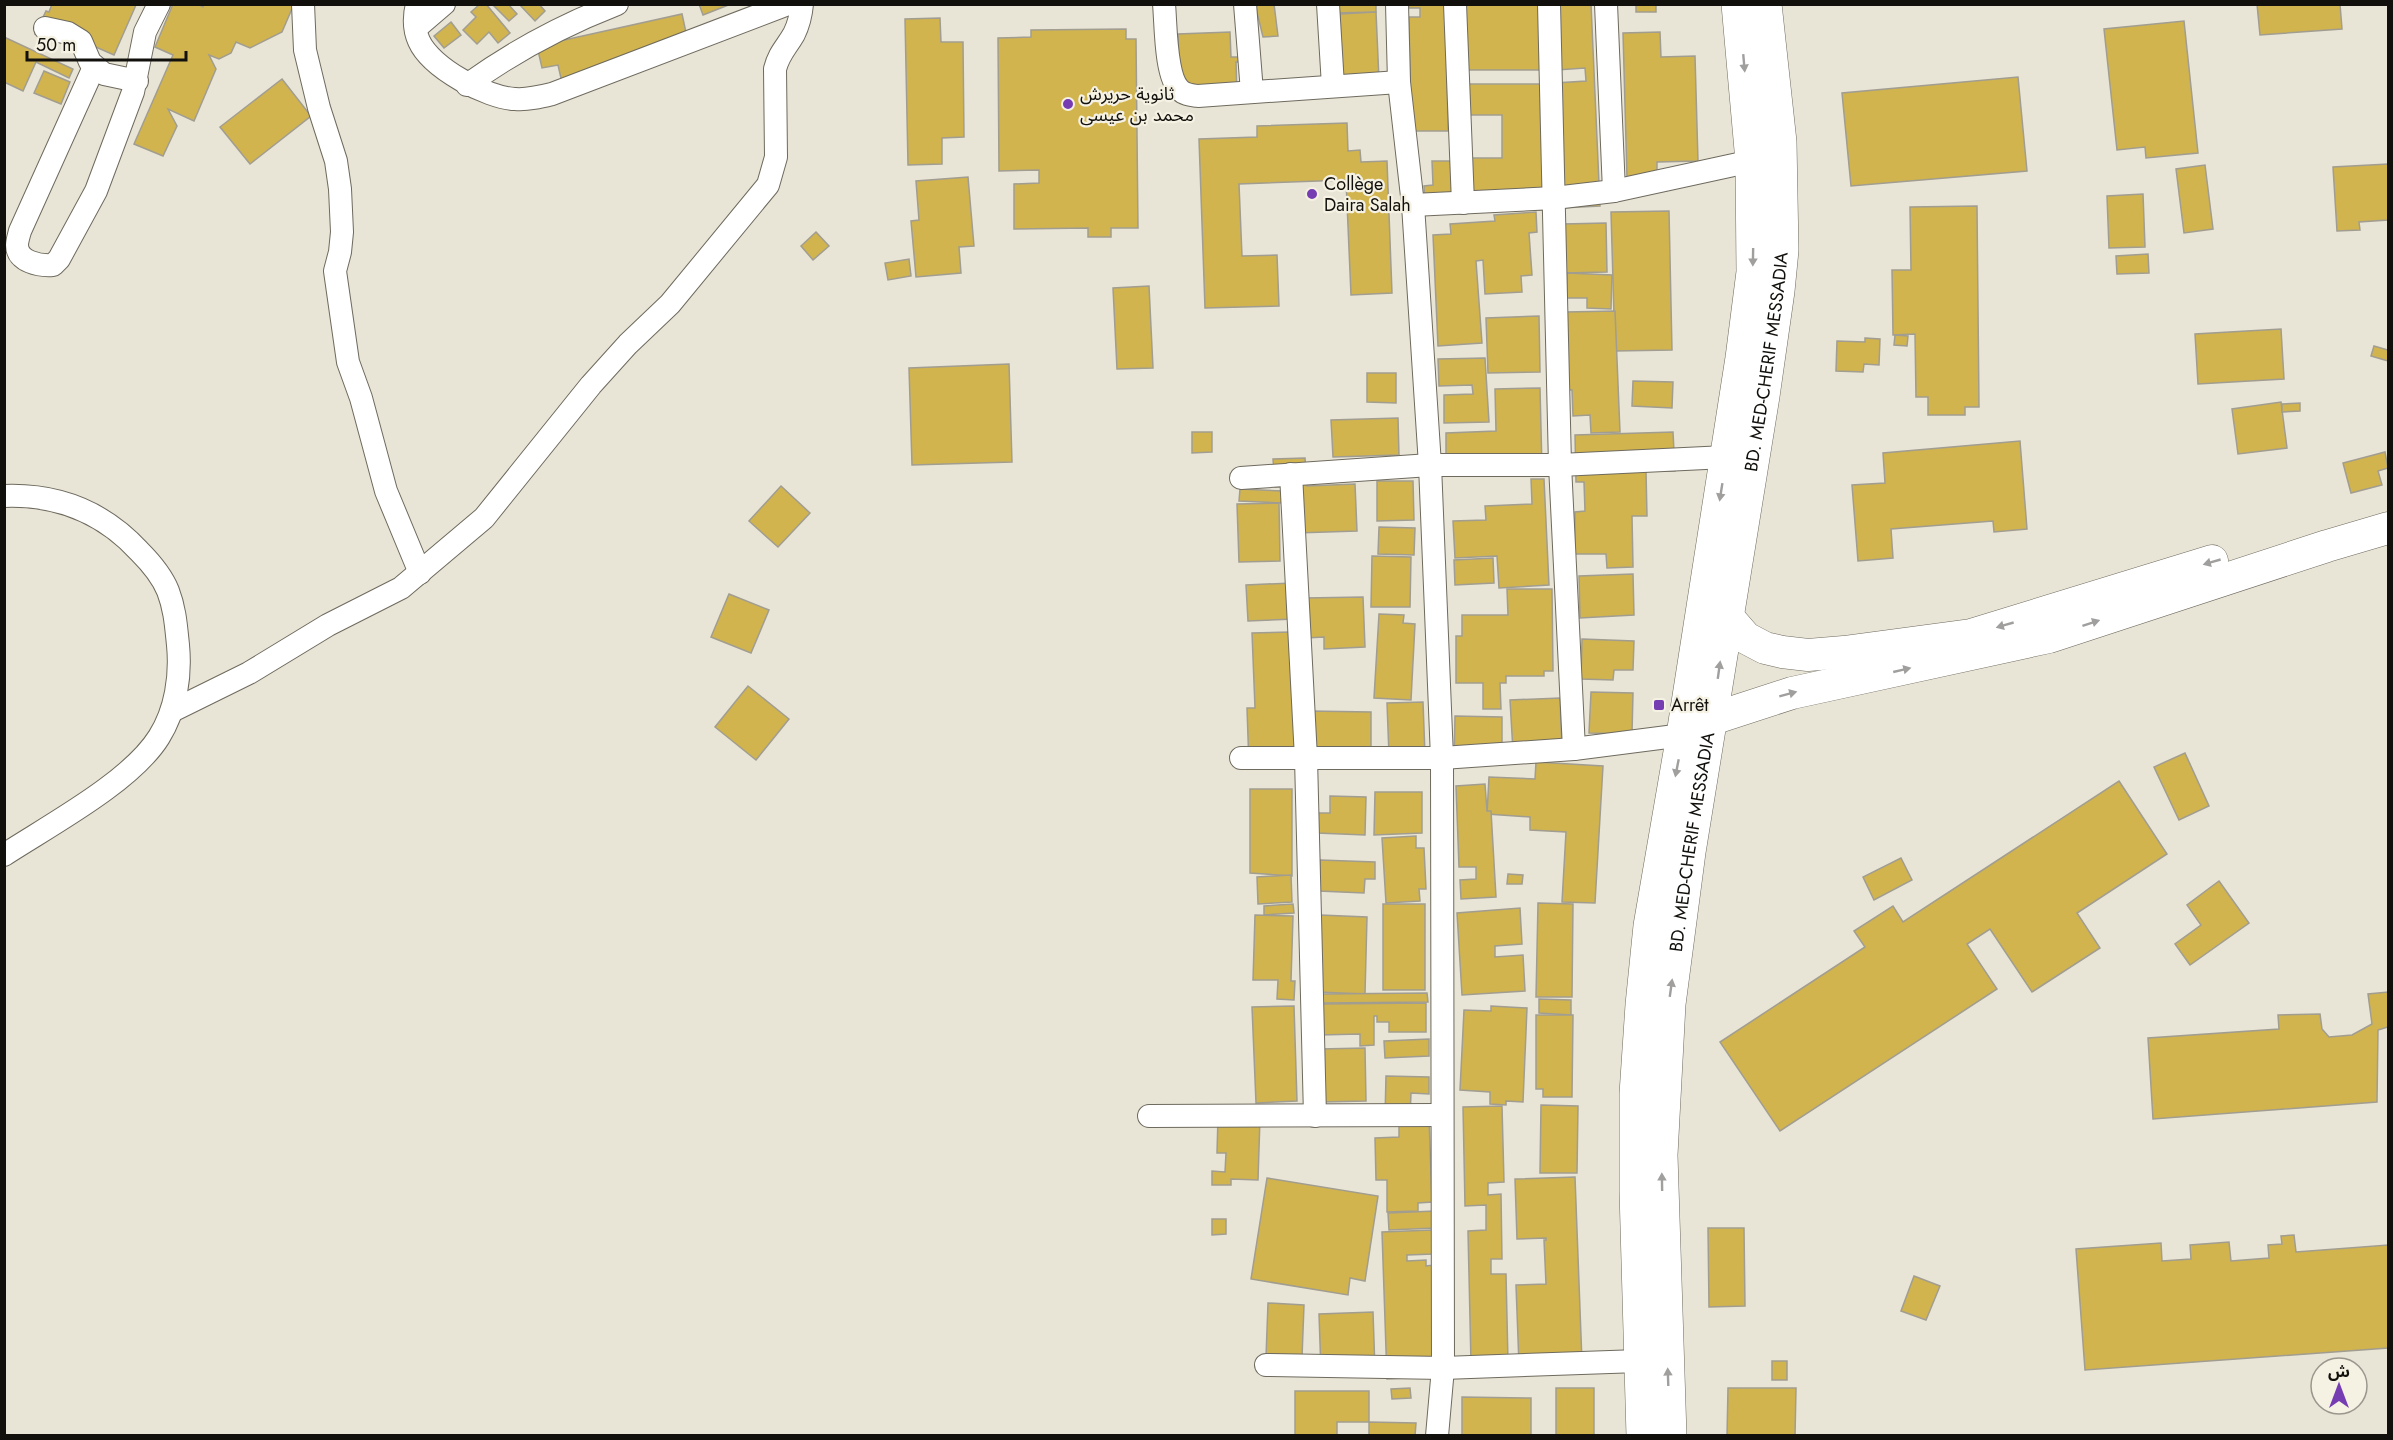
<svg xmlns="http://www.w3.org/2000/svg" width="2393" height="1440" viewBox="0 0 2393 1440" font-family="Jost,'Noto Sans Arabic',sans-serif">
<style>
.building{fill:#d1b44e;stroke:#a19d90;stroke-width:1.5}
.lines{fill:none;stroke-linecap:round;stroke-linejoin:round}
.street-casing{stroke:#6e6a5e;stroke-width:24}
.secondary-casing{stroke:#6e6a5e;stroke-width:33}
.highway-casing{stroke:#6e6a5e;stroke-width:34}
.street{stroke:#fff;stroke-width:22}
.secondary{stroke:#fff;stroke-width:32}
.highway{stroke:#fff;stroke-width:33}
.oneway{fill:#a09f9e}
.poi-dot{fill:#763db3;stroke:#f5f1e3;stroke-width:2}
.labels{text-anchor:middle;dominant-baseline:central;stroke-width:4.5;stroke-linejoin:round;paint-order:stroke}
.poi-label{font-size:18px;fill:#12100c;stroke:#f5f1e3;text-anchor:start}
.street-label{font-size:18px;fill:#12100c;stroke:#f5f1e3}
</style>
<rect width="100%" height="100%" fill="#e8e4d6"/>
<g class="building">
<polygon points="52,4 135,4 136,5 114,55 55,29 50,40 35,34 46,11 49,12"/>
<polygon points="173,4 198,4 203,7 204,4 294,4 282,32 250,48 236,42 231,53 219,59 209,55 216,69 194,121 168,109 177,126 163,156 134,144 173,55 155,47"/>
<polygon points="480,4 486,4 510,33 498,43 489,32 477,44 463,30 476,17 471,12"/>
<polygon points="492,4 508,4 517,14 509,21"/>
<polygon points="519,4 539,4 545,11 535,21"/>
<polygon points="699,4 731,4 703,15"/>
<polygon points="1255,4 1274,4 1278,36 1263,37"/>
<polygon points="1334,4 1376,4 1376,12 1335,13"/>
<polygon points="1409,4 1446,4 1448,131 1411,131 1409,17 1420,17 1420,8 1409,8"/>
<rect x="1458" y="4" width="87" height="66"/>
<polygon points="1554,4 1591,4 1600,206 1561,208 1555,83 1586,81 1585,68 1557,70"/>
<rect x="1636" y="4" width="20" height="8"/>
<polygon points="2257,4 2340,4 2342,29 2260,35"/>
<polygon points="1376,12 1379,80 1343,81 1340,14"/>
<polygon points="682,14 687,37 563,87 558,65 542,68 537,46"/>
<polygon points="940,18 941,42 963,42 964,137 942,138 942,164 908,165 905,19"/>
<polygon points="2184,21 2198,153 2146,158 2145,147 2117,150 2104,29"/>
<polygon points="451,22 461,35 444,48 434,36"/>
<polygon points="1126,29 1126,39 1136,39 1138,228 1111,228 1111,237 1088,237 1088,228 1014,229 1014,184 1039,183 1039,170 999,171 998,38 1031,37 1031,30"/>
<polygon points="1230,32 1231,57 1245,57 1245,62 1236,62 1237,94 1180,96 1178,34"/>
<polygon points="1660,32 1661,57 1695,56 1698,161 1657,162 1657,177 1627,178 1623,33"/>
<polygon points="4,37 73,69 69,78 36,62 23,91 4,82"/>
<polygon points="44,71 70,82 61,104 34,93"/>
<polygon points="2018,77 2027,171 1851,186 1842,93"/>
<polygon points="282,79 311,116 250,164 220,127"/>
<polygon points="1461,84 1544,84 1544,210 1495,210 1466,204 1466,158 1502,158 1502,115 1461,115"/>
<polygon points="1347,123 1348,151 1360,150 1361,162 1387,161 1392,293 1351,295 1346,180 1239,184 1242,256 1277,255 1279,306 1205,308 1199,139 1257,137 1257,126"/>
<polygon points="1432,161 1451,161 1452,202 1425,203 1424,186 1433,185"/>
<polygon points="2388,164 2388,220 2359,222 2360,230 2337,231 2333,167"/>
<polygon points="2205,165 2213,229 2184,233 2176,169"/>
<polygon points="968,177 974,246 959,247 961,273 916,277 911,221 919,220 916,181"/>
<polygon points="2143,194 2145,247 2109,248 2107,196"/>
<polygon points="1977,206 1979,407 1965,407 1965,415 1928,415 1928,397 1916,397 1915,334 1893,335 1892,270 1911,270 1910,207"/>
<polygon points="1669,211 1672,350 1615,351 1611,212"/>
<polygon points="1536,212 1537,232 1529,233 1532,275 1521,276 1522,292 1485,294 1483,260 1476,261 1482,343 1438,346 1433,235 1451,234 1450,224 1495,221 1494,215"/>
<polygon points="1606,223 1607,272 1564,273 1563,224"/>
<polygon points="816,232 829,246 813,260 801,246"/>
<polygon points="2148,254 2149,273 2117,274 2116,256"/>
<polygon points="909,259 911,276 888,280 885,263"/>
<polygon points="1567,273 1612,275 1611,309 1587,308 1587,298 1567,298"/>
<polygon points="1149,286 1153,368 1117,369 1113,288"/>
<polygon points="1615,311 1620,432 1591,433 1590,415 1573,416 1572,390 1569,390 1566,312"/>
<polygon points="1539,316 1540,372 1488,373 1486,318"/>
<polygon points="2281,329 2284,379 2198,384 2195,334"/>
<polygon points="1895,335 1908,336 1907,346 1894,345"/>
<polygon points="1865,338 1880,339 1879,365 1864,364 1863,372 1836,371 1837,341 1865,342"/>
<polygon points="2374,346 2388,350 2388,361 2371,356"/>
<polygon points="1485,358 1489,422 1444,423 1444,395 1473,394 1472,385 1439,386 1438,359"/>
<polygon points="1009,364 1012,462 912,465 909,368"/>
<polygon points="1367,373 1396,373 1396,403 1367,402"/>
<polygon points="1633,381 1673,382 1672,408 1632,406"/>
<polygon points="1540,388 1542,469 1446,465 1446,433 1496,431 1495,389"/>
<polygon points="2281,402 2287,448 2238,454 2232,409"/>
<polygon points="2300,403 2300,411 2282,412 2282,404"/>
<polygon points="1398,418 1399,455 1333,457 1331,420"/>
<polygon points="1192,432 1212,432 1212,452 1192,453"/>
<polygon points="1673,432 1675,471 1646,471 1647,516 1632,516 1633,567 1607,568 1606,554 1575,554 1575,512 1585,511 1584,482 1576,482 1575,435"/>
<polygon points="2020,441 2027,529 1994,532 1993,521 1891,529 1893,558 1858,561 1852,485 1885,483 1883,453"/>
<polygon points="2385,452 2388,468 2378,471 2382,485 2351,493 2343,463"/>
<polygon points="1305,458 1307,486 1355,484 1357,531 1296,533 1295,487 1275,487 1273,459"/>
<polygon points="1531,479 1544,479 1549,585 1499,588 1497,556 1455,558 1453,521 1486,520 1485,506 1532,504"/>
<polygon points="1377,481 1413,481 1414,520 1377,521"/>
<polygon points="781,486 810,513 778,547 749,521"/>
<polygon points="1240,489 1283,491 1282,503 1239,501"/>
<polygon points="1279,503 1280,561 1239,562 1237,504"/>
<polygon points="1379,527 1415,528 1414,555 1378,554"/>
<polygon points="1372,556 1411,557 1410,607 1371,607"/>
<polygon points="1493,558 1494,583 1455,585 1454,560"/>
<polygon points="1633,574 1634,615 1580,618 1579,576"/>
<polygon points="1292,583 1294,619 1248,621 1246,585"/>
<polygon points="1507,589 1552,589 1553,671 1544,671 1544,676 1506,676 1506,683 1500,683 1501,709 1483,709 1483,683 1456,683 1456,636 1462,636 1462,615 1508,615"/>
<polygon points="729,594 769,610 751,653 711,637"/>
<polygon points="1363,597 1365,647 1324,649 1324,637 1306,638 1305,598"/>
<polygon points="1379,614 1404,615 1403,623 1415,624 1411,700 1374,698"/>
<polygon points="1291,632 1297,764 1249,766 1247,708 1255,708 1252,633"/>
<polygon points="1582,639 1634,641 1633,670 1614,670 1613,680 1581,679"/>
<polygon points="748,686 789,719 756,760 715,727"/>
<polygon points="1591,692 1633,693 1632,734 1589,733"/>
<polygon points="1560,698 1562,749 1513,751 1510,700"/>
<polygon points="1423,702 1425,755 1389,755 1387,703"/>
<polygon points="1309,711 1371,712 1371,764 1308,763"/>
<polygon points="1455,716 1502,717 1502,763 1454,762"/>
<polygon points="2185,753 2209,806 2179,820 2154,767"/>
<polygon points="1536,762 1603,766 1595,903 1562,902 1566,832 1530,830 1530,817 1487,814 1489,777 1535,779"/>
<polygon points="2119,781 2167,854 2077,913 2100,948 2032,992 1990,929 1967,944 1997,989 1780,1131 1720,1042 1865,947 1854,931 1893,906 1903,922"/>
<polygon points="1485,784 1487,811 1491,811 1496,897 1461,899 1460,880 1476,879 1476,867 1459,867 1456,786"/>
<polygon points="1250,789 1292,789 1292,876 1250,873"/>
<polygon points="1375,792 1422,792 1422,833 1374,835"/>
<polygon points="1330,796 1366,797 1365,835 1317,833 1318,813 1330,813"/>
<polygon points="1416,836 1416,848 1424,848 1426,889 1419,889 1420,901 1386,903 1382,838"/>
<polygon points="1901,858 1912,880 1874,900 1863,877"/>
<polygon points="1320,860 1375,862 1375,879 1365,879 1364,893 1319,891"/>
<polygon points="1508,874 1523,875 1522,884 1507,884"/>
<polygon points="1291,875 1292,902 1258,904 1257,877"/>
<polygon points="2219,881 2249,923 2190,965 2175,944 2201,925 2187,905"/>
<polygon points="1538,903 1573,904 1572,997 1536,997"/>
<polygon points="1293,904 1294,913 1264,915 1264,906"/>
<rect x="1383" y="904" width="42" height="86"/>
<polygon points="1520,908 1522,944 1495,946 1495,957 1523,955 1525,991 1462,995 1457,913"/>
<polygon points="1255,915 1293,916 1291,981 1295,981 1294,1000 1277,999 1278,980 1253,980"/>
<polygon points="1320,915 1367,917 1365,994 1318,992"/>
<polygon points="2388,992 2388,1027 2378,1030 2377,1102 2153,1119 2148,1038 2279,1029 2278,1015 2320,1014 2322,1029 2329,1037 2352,1035 2372,1024 2368,994"/>
<polygon points="1427,993 1428,1002 1322,1003 1322,994"/>
<polygon points="1539,999 1571,1000 1571,1015 1539,1013"/>
<polygon points="1426,1003 1426,1032 1389,1032 1389,1022 1377,1022 1377,1016 1374,1016 1374,1045 1360,1046 1360,1034 1319,1035 1319,1004"/>
<polygon points="1294,1006 1297,1101 1256,1103 1252,1007"/>
<polygon points="1491,1006 1527,1008 1523,1102 1506,1101 1506,1105 1490,1104 1490,1092 1460,1090 1464,1010 1491,1011"/>
<polygon points="1536,1015 1573,1015 1572,1097 1543,1097 1543,1089 1536,1089"/>
<polygon points="1429,1039 1429,1056 1385,1058 1384,1041"/>
<polygon points="1365,1048 1366,1101 1322,1102 1320,1049"/>
<polygon points="1386,1076 1429,1077 1429,1094 1411,1093 1410,1118 1385,1117"/>
<polygon points="1541,1105 1578,1106 1577,1173 1540,1173"/>
<polygon points="1502,1106 1504,1182 1488,1183 1488,1195 1501,1194 1502,1259 1491,1259 1491,1274 1506,1274 1508,1362 1471,1363 1468,1231 1486,1230 1486,1205 1465,1206 1463,1107"/>
<polygon points="1218,1117 1260,1118 1258,1180 1231,1179 1231,1185 1212,1185 1212,1171 1225,1172 1226,1153 1217,1153"/>
<polygon points="1429,1119 1432,1202 1418,1203 1418,1211 1387,1212 1387,1180 1376,1180 1375,1138 1399,1137 1399,1121"/>
<polygon points="1575,1177 1582,1362 1519,1365 1516,1285 1546,1284 1544,1240 1546,1240 1546,1238 1517,1239 1515,1179"/>
<polygon points="1267,1178 1378,1196 1365,1281 1350,1278 1348,1295 1251,1279"/>
<polygon points="1435,1211 1435,1228 1389,1230 1388,1213"/>
<polygon points="1212,1219 1226,1219 1226,1234 1212,1235"/>
<polygon points="1708,1228 1744,1228 1745,1306 1709,1307"/>
<polygon points="1432,1230 1433,1254 1407,1255 1407,1261 1426,1260 1426,1266 1434,1265 1437,1370 1407,1378 1387,1379 1382,1232"/>
<polygon points="2294,1235 2296,1252 2388,1245 2388,1348 2085,1370 2076,1249 2161,1243 2162,1261 2191,1259 2190,1245 2229,1242 2231,1261 2269,1258 2268,1245 2282,1244 2281,1236"/>
<polygon points="1914,1276 1940,1286 1926,1320 1901,1311"/>
<polygon points="1268,1303 1304,1305 1302,1358 1266,1357"/>
<polygon points="1373,1312 1375,1370 1321,1372 1319,1314"/>
<rect x="1772" y="1361" width="15" height="19"/>
<polygon points="1410,1388 1411,1398 1392,1399 1391,1389"/>
<rect x="1556" y="1388" width="38" height="48"/>
<polygon points="1728,1388 1796,1388 1795,1436 1727,1436"/>
<polygon points="1295,1391 1369,1391 1369,1422 1337,1422 1337,1436 1295,1436"/>
<polygon points="1462,1397 1531,1398 1531,1436 1462,1436"/>
<polygon points="1369,1422 1416,1423 1415,1436 1369,1436"/>
</g>
<g class="lines">
<defs>
<g id="street">
<polyline points="303,4 305,50 319,108 336,161 340,189 342,232 340,252 335,271 348,362 361,398 386,491 420,573"/>
<path d="M417,4C414,16 414,30 419,41C431,68 487,98 515,99C528,100 540,97 552,94L788,4"/>
<path d="M1164,4C1166,24 1165,77 1180,90C1185,95 1192,95 1198,96L1399,82"/>
<polyline points="1245,4 1252,92"/>
<polyline points="1328,4 1333,86"/>
<polyline points="1397,4 1399,82 1413,205 1430,465 1442,758 1443,1368 1437,1436"/>
<polyline points="1455,4 1463,203"/>
<polyline points="1549,4 1560,465 1574,749"/>
<polyline points="1606,4 1614,191"/>
<polyline points="45,28 68,33 81,41 90,62 104,74 137,81"/>
<polyline points="416,28 444,4"/>
<path d="M94,67L20,231C19,235 17,241 17,245C17,262 40,266 53,265L59,259L96,191L133,92L145,32L159,4"/>
<path d="M467,85C514,51 563,25 617,4"/>
<polyline points="1413,205 1554,198 1614,191 1752,161"/>
<polyline points="1291,474 1306,758 1315,1116"/>
<polyline points="1241,478 1430,465 1560,465 1726,457"/>
<path d="M4,496C58,494 103,512 139,551C150,562 162,576 168,591C175,609 176,626 178,645C181,676 176,710 159,737C131,782 50,825 4,855"/>
<path d="M172,711L249,673L328,625L401,588L484,518L591,385L628,344L670,304L768,185L776,157L775,69C779,53 786,48 794,34C799,24 801,15 802,4"/>
<polyline points="1241,758 1442,758 1574,749 1683,735 1696,736"/>
<polyline points="1149,1116 1442,1115"/>
<polyline points="1266,1365 1443,1368 1639,1361"/>
</g>
<g id="secondary">
<polyline points="1726,615 1746,638 1765,648 1782,652 1808,655 1844,652 1971,635 2212,561"/>
<polyline points="1712,719 1792,693 2049,637 2327,546 2388,528"/>
</g>
<g id="highway">
<polyline points="1643,1436 1636,1191 1636,1094 1642,1005 1650,926 1683,735 1742,358 1753,272 1752,161 1738,4"/>
<path id="s1" d="M1670,1436L1661,1155L1669,1004L1689,852L1763,396L1778,291L1782,250L1780,142L1765,4"/>
</g>
</defs>
<use href="#street" class="street-casing"/>
<use href="#secondary" class="secondary-casing"/>
<use href="#highway" class="highway-casing"/>
<use href="#street" class="street"/>
<use href="#secondary" class="secondary"/>
<use href="#highway" class="highway"/>
</g>
<defs><path id="oneway-solid" d="M-6-.8H1V-3.2L6.5 0L1 3.2V.8H-6Z" transform="scale(1.5)"/></defs>
<g class="oneway">
<use href="#oneway-solid" transform="translate(1744 63) rotate(85)"/>
<use href="#oneway-solid" transform="translate(1753 257) rotate(91)"/>
<use href="#oneway-solid" transform="translate(1721 492) rotate(99)"/>
<use href="#oneway-solid" transform="translate(2212 562) rotate(164)"/>
<use href="#oneway-solid" transform="translate(2091 623) rotate(-18)"/>
<use href="#oneway-solid" transform="translate(2005 625) rotate(164)"/>
<use href="#oneway-solid" transform="translate(1719 670) rotate(-82)"/>
<use href="#oneway-solid" transform="translate(1902 670) rotate(-13)"/>
<use href="#oneway-solid" transform="translate(1788 694) rotate(-15)"/>
<use href="#oneway-solid" transform="translate(1677 768) rotate(101)"/>
<use href="#oneway-solid" transform="translate(1671 988) rotate(-82)"/>
<use href="#oneway-solid" transform="translate(1662 1182) rotate(-91)"/>
<use href="#oneway-solid" transform="translate(1668 1377) rotate(-92)"/>
</g>
<g class="poi-dot">
<circle cx="1068" cy="104" r="6"/>
<circle cx="1312" cy="194" r="6"/>
<rect x="1653" y="699" width="12" height="12" rx="3"/>
</g>
<g class="labels">
<g class="poi-label">
<text x="1080" y="94">ثانوية حريرش<tspan x="1080" dy="21">محمد بن عيسى</tspan></text>
<text x="1324" y="184">Collège<tspan x="1324" dy="21">Daira Salah</tspan></text>
<text x="1671" y="705">Arrêt</text>
</g>
<g class="street-label">
<text stroke="none"><textPath href="#s1" startOffset="1082">BD. MED-CHERIF MESSADIA</textPath></text>
<text stroke="none"><textPath href="#s1" startOffset="596">BD. MED-CHERIF MESSADIA</textPath></text>
</g>
</g>
<rect width="2393" height="1440" fill="none" stroke="#12100c" stroke-width="12"/>
<g transform="translate(2339 1386)"><circle r="28" fill="#f5f1e3" stroke="#9a978d" stroke-width="1.5"/>
<path d="M0-4.5L10 22L0 15L-10 22Z" fill="#763db3"/>
<text y="-9" font-size="16" font-weight="bold" text-anchor="middle" fill="#12100c">ش</text>
</g>
<path d="M27 51v9h159v-9" fill="none" stroke="#12100c" stroke-width="3"/>
<text x="36" y="51" font-size="18" fill="#12100c" stroke="#f5f1e3" stroke-width="4.5" paint-order="stroke">50 m</text>
</svg>
